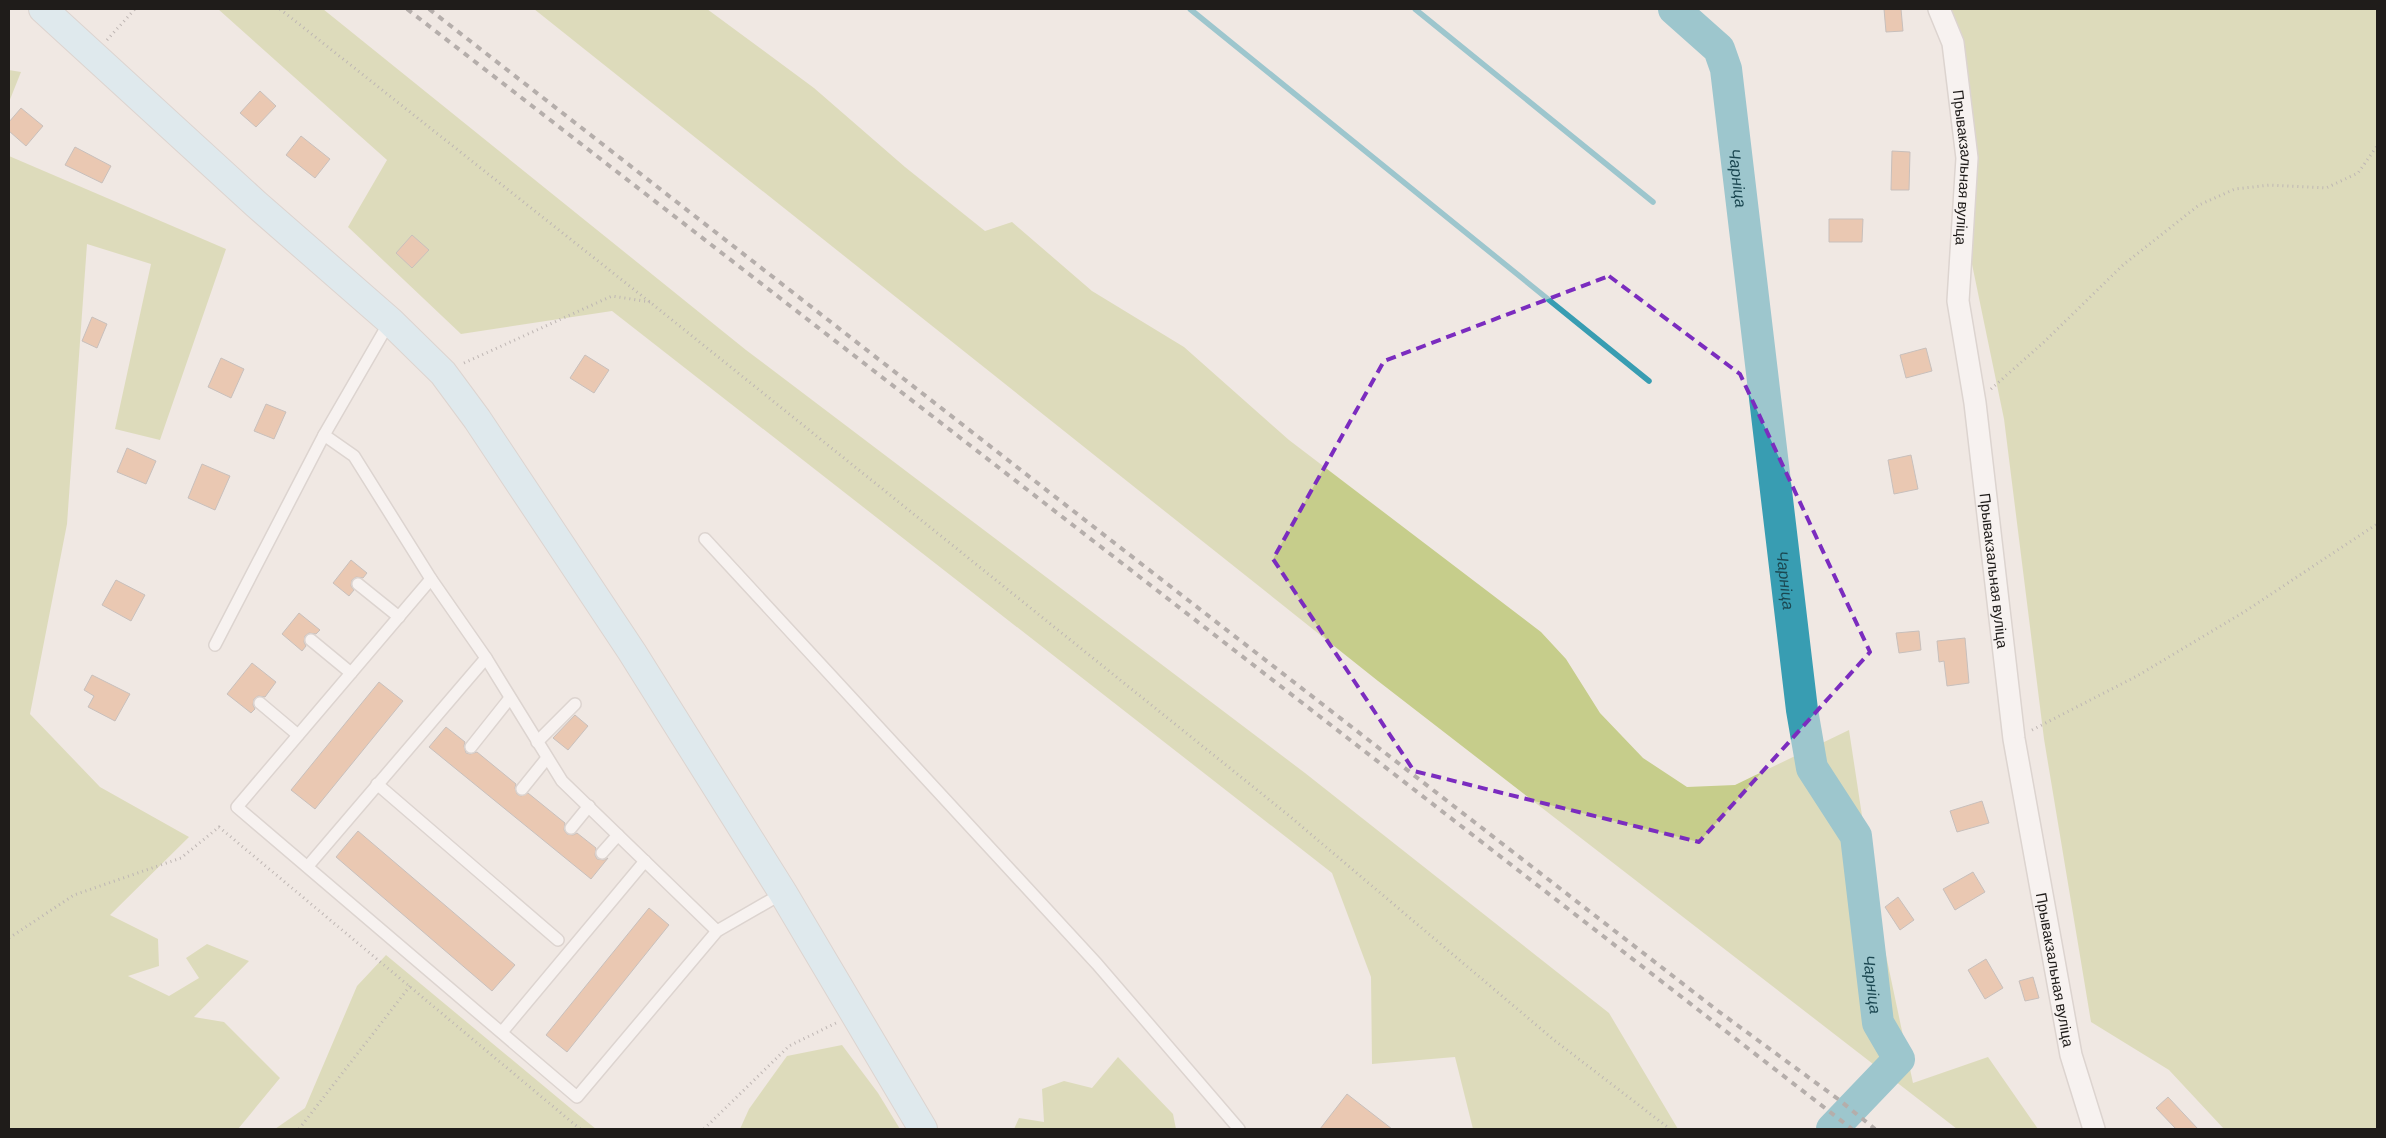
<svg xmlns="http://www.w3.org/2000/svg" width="2386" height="1138" viewBox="0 0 2386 1138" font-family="Barlow,sans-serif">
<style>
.green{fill:#c6cd8b}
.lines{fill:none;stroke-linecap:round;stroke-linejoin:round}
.stream{stroke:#389db2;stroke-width:5.5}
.river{stroke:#389db2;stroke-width:32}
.building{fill:#e2a276;stroke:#968f8b}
.lane-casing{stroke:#c4bcb7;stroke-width:14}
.street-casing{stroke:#c4bcb7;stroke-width:24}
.secondary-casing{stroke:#c4bcb7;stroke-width:30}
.path{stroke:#817b78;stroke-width:3;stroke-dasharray:1 4;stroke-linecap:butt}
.lane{stroke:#fff;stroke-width:11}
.street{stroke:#fff;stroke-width:21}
.secondary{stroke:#c9ecf8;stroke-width:28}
.rail{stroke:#6e6966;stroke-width:4;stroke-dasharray:6 6;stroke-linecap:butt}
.marked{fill:none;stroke:#7b2cbf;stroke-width:4;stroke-dasharray:10 6;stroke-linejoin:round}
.labels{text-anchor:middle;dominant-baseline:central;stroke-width:4;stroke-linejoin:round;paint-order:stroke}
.street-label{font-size:15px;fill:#1f1c1a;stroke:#fdf6f0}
.water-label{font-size:16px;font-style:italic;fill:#1b4751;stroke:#fdf6f0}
</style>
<rect width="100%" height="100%" fill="#f0e8e3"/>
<g class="green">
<polygon points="218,9 323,9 746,350 1305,773 1609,1013 1678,1129 1473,1129 1455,1057 1372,1064 1371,977 1332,873 612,311 461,334 348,227 387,160"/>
<polygon points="534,9 707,9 814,88 905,167 985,231 1012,222 1092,291 1184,347 1289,440 1541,632 1566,659 1600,713 1643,758 1687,787 1735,785 1849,730 1876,908 1913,1083 1988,1057 2038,1129 1957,1129 1378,681"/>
<polygon points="1945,9 2377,9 2377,1129 2224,1129 2169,1070 2091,1022 2044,739 2004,419 1967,240"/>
<polygon points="9,70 21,72 9,102"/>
<polygon points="9,156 226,249 160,440 115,429 151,264 87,244 67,524 30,714 100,787 189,837 110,915 158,939 159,966 128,976 169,996 199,978 186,958 207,944 249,961 194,1017 224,1022 280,1078 238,1129 9,1129"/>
<polygon points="386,955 575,1112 596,1129 275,1129 305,1108 357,986"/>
<polygon points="842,1045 878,1093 900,1129 740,1129 749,1109 787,1056"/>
<polygon points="1118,1057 1173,1114 1176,1129 1014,1129 1019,1118 1044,1122 1042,1089 1064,1081 1092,1088"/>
</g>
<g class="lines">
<g class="stream">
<polyline points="1190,9 1649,381"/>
<polyline points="1415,9 1653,202"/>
</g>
<path class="river" id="s1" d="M1674,9L1719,49L1726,69L1802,710L1812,768L1856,836L1878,1023L1899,1059L1832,1129"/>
</g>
<g class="building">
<polygon points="1884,9 1901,9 1903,31 1886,32"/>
<polygon points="260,91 276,106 256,127 240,113"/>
<polygon points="21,108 43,126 26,146 9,131 9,122"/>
<polygon points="301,136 330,159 315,178 286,155"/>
<polygon points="75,147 111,166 102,183 65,165"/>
<polygon points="1892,151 1910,152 1909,190 1891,190"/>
<polygon points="1829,219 1863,219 1862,242 1829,242"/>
<polygon points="412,235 429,250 412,268 396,253"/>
<polygon points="92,317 107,324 97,348 82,341"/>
<polygon points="1926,348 1932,371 1906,378 1900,355"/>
<polygon points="585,355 609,370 594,393 570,378"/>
<polygon points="221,358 244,369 231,398 208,387"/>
<polygon points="266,404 286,412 274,439 254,431"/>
<polygon points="127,448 156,461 146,484 117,472"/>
<polygon points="1911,455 1918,489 1894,494 1888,460"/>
<polygon points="202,464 230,476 215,510 188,498"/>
<polygon points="351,560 367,573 363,578 356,577 352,580 351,586 354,590 349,596 333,583"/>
<polygon points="116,580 145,595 131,621 102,605"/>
<polygon points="299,613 320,630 316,634 309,633 305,636 304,642 306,646 302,651 282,634"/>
<polygon points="1919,631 1921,650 1899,653 1896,633"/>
<polygon points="1965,638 1969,683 1947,686 1944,661 1939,662 1937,641"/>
<polygon points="252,663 276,682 265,697 258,696 254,699 253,705 255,709 251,713 227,694"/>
<polygon points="92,675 130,694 115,721 88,707 94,696 84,690"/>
<polygon points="379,682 403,701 315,809 291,790"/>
<polygon points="575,715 588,726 568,750 553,738"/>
<polygon points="446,727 465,742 464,746 466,753 470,754 477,752 516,784 515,788 517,794 521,796 528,793 565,823 564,830 567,834 573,835 577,833 596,848 595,855 597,859 604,860 608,858 591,879 429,747"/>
<polygon points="1982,801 1989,823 1957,832 1950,811"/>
<polygon points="358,831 515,965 492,991 336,857"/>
<polygon points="1973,872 1985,892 1955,910 1943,889"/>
<polygon points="1898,897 1914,920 1900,930 1885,907"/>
<polygon points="649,908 669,925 567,1052 546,1035"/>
<polygon points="1986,959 2003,988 1985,999 1968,970"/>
<polygon points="2033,977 2039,998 2025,1001 2019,981"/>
<polygon points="1347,1094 1392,1129 1320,1129"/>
<polygon points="2168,1097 2198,1129 2176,1129 2156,1108"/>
</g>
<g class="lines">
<defs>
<g id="lane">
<polyline points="390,321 324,435 354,456 431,579 486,658 562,781 717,931"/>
<polyline points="705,539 1097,964 1239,1129"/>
<polyline points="431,579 237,807 577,1097 717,931 783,893"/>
<polyline points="358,584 399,617"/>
<polyline points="311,640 351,673"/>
<polyline points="215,645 324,435"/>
<polyline points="260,703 298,735"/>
<polyline points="537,742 575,704"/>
<polyline points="471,747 510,698"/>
<polyline points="377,784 558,940"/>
<polyline points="522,789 547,758"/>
<polyline points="571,828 589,806"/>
<polyline points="602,853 618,835"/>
<polyline points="308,866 486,658"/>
<polyline points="502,1032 645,861"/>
</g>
<g id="street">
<path id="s2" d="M1939,9L1953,43L1967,158L1958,301L1975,403L2014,739L2071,1055L2094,1129"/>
</g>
<polyline id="secondary" points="43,9 256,204 390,321 443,373 477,419 632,652 783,893 923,1129"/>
</defs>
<use href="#lane" class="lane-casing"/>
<use href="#street" class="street-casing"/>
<use href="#secondary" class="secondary-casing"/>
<g class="path">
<polyline points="280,9 651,303 1287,814 1554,1040 1670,1129"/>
<polyline points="107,40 135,9"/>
<polyline points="464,363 612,296 650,302"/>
<polyline points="1991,389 2044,342 2123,265 2199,205 2235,189 2270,185 2326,188 2358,173 2377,146"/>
<polyline points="2032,730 2137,676 2244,612 2377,524"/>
<polyline points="9,938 74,895 181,858 219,827 580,1129"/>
<polyline points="299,1129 410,986"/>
<polyline points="704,1129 789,1046 836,1023"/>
</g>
<use href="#lane" class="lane"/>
<use href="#street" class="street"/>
<use href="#secondary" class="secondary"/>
<g class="rail">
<polyline points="407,9 1852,1129"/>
<polyline points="429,9 1108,538 1718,1011 1838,1099 1875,1129"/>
</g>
</g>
<path d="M0 0H2386V1138H0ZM1609,276L1740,374L1870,652L1699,842L1414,771L1273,559L1384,361Z" fill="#f0e8e3" fill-opacity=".55" fill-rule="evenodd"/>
<path class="marked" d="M1609,276L1740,374L1870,652L1699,842L1414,771L1273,559L1384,361Z"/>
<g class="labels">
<g class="street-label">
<text stroke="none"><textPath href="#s2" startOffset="162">Прывакзальная вуліца</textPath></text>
<text stroke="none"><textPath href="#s2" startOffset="568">Прывакзальная вуліца</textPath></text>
<text stroke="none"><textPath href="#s2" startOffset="972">Прывакзальная вуліца</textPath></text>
</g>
<g class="water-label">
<text stroke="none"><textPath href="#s1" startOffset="191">Чарніца</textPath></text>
<text stroke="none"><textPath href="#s1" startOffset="596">Чарніца</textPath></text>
<text stroke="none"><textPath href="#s1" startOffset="1016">Чарніца</textPath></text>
</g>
</g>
<rect width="2386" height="1138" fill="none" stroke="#1f1c1a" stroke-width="20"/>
</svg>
